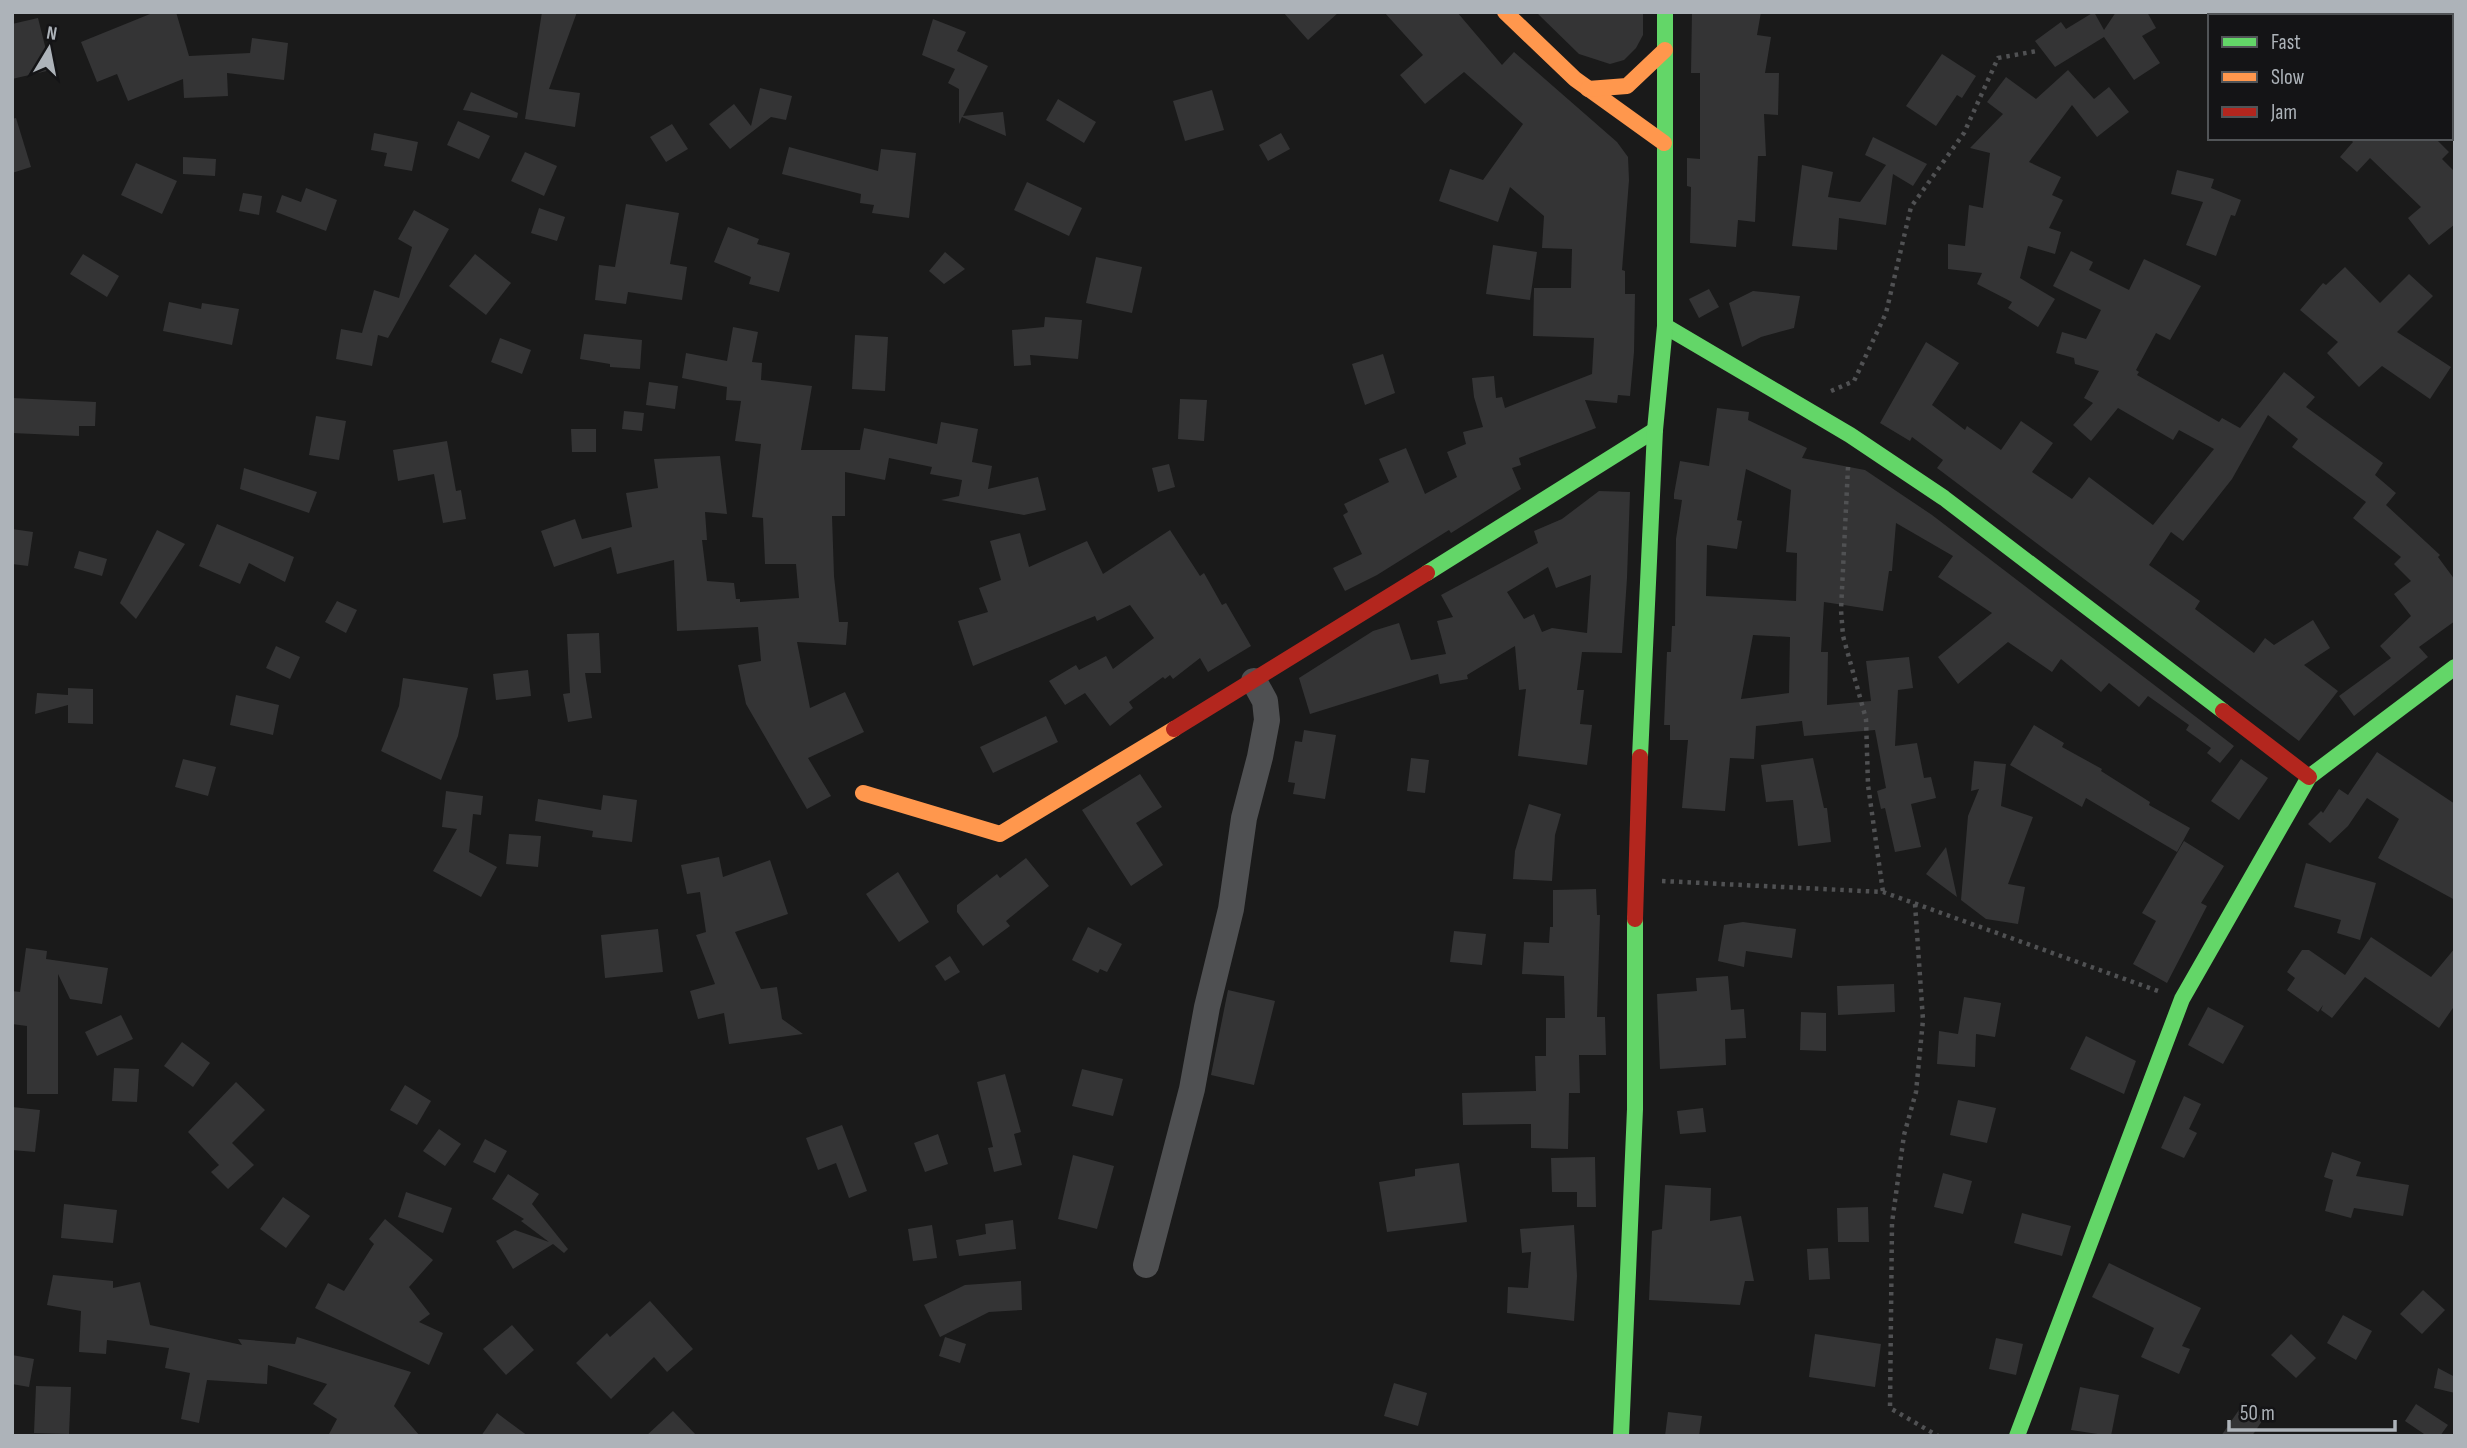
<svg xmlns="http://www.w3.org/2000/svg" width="2467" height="1448" viewBox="0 0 2467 1448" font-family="'Sofia Sans Condensed',sans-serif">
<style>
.building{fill:#343435;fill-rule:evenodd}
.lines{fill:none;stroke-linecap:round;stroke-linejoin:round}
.path{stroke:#505153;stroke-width:4.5;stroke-dasharray:3.5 5;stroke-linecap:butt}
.street{stroke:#4f5052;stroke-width:26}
.fast{stroke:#63d668;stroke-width:16}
.slow{stroke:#ff974d;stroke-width:16}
.jam{stroke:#b3261e;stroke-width:16}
</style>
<rect width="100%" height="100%" fill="#1a1a1a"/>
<g class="building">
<polygon points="155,12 176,12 189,56 250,53 252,38 288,43 284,80 227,73 228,96 184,98 183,79 128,101 117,74 97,82 81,42"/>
<polygon points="542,12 577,12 549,89 580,93 575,127 525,119"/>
<polygon points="1283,12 1339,12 1308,40"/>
<polygon points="1384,12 1457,12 1502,65 1514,52 1617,142 1628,157 1629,180 1622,270 1625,271 1625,294 1635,294 1634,352 1630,396 1618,395 1617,403 1585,400 1596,428 1519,458 1521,465 1512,468 1521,489 1451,533 1449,530 1377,575 1345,591 1333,568 1362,554 1343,515 1348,512 1344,504 1389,482 1379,459 1406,448 1425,494 1457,477 1447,452 1466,444 1463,432 1483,427 1474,397 1472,378 1494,376 1496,398 1502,397 1505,408 1592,374 1594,338 1533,336 1534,288 1571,288 1572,249 1542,248 1544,216 1510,187 1498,222 1439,201 1450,169 1483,180 1523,124 1464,72 1425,104 1400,75 1423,55"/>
<polygon points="1536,12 1643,12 1643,35 1636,48 1624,60 1610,64 1579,54"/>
<polygon points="1692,12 1761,12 1757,35 1771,37 1765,73 1779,73 1778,115 1764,114 1766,156 1758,156 1755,222 1738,220 1736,247 1690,243 1691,187 1687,186 1687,158 1700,159 1700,73 1691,73"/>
<polygon points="2094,12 2104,30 2116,12 2147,12 2156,28 2142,36 2160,63 2134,80 2104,37 2055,67 2035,41 2061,22 2066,29"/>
<polygon points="38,18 51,70 12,79 12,24"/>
<polygon points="933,19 966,32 957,51 988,66 963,116 1003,112 1006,136 962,117 959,124 959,89 948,83 955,69 922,55"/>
<polygon points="1942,54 1976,76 1962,98 1957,95 1936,126 1906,106"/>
<polygon points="2068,70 2094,99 2109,87 2129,112 2097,137 2072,105 2029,162 2061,177 2052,195 2063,200 2049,228 2061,232 2055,254 2028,246 2020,278 2055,299 2038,327 2008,308 2012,302 1977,284 1982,273 1948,269 1948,244 1965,246 1969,205 1983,208 1990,153 1970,148 2003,114 1987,102 2006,77 2036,99"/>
<polygon points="760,88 792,96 786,120 771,117 730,149 709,124 734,104 751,126"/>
<polygon points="1212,90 1224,130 1185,141 1173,101"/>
<polygon points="471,92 518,113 517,118 463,110"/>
<polygon points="1058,99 1096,122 1084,143 1046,120"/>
<polygon points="16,118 31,167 12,173 12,119"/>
<polygon points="458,121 490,136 479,159 447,145"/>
<polygon points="672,124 688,149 666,162 650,137"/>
<polygon points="374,133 418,142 412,171 384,166 387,153 371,150"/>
<polygon points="1281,133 1290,149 1268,161 1259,145"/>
<polygon points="1873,137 1927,164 1913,186 1893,174 1886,225 1839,218 1837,250 1792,246 1802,165 1833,172 1828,197 1860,202 1886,165 1865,155"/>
<polygon points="2349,138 2435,138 2449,152 2442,159 2455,172 2455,224 2429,245 2408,218 2421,207 2370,158 2357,172 2340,157 2353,142"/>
<polygon points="789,147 878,171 881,149 916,153 909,218 872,213 874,205 860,203 861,194 782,174"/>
<polygon points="525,152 557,166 544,196 511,181"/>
<polygon points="183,157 216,159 215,176 183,174"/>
<polygon points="136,163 177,181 162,214 121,195"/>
<polygon points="2177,170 2214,179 2211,188 2241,200 2235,216 2231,215 2216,256 2186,245 2203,202 2171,194"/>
<polygon points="1027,182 1082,208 1069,236 1014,210"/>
<polygon points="306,188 337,200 326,231 276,212 282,195 301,202"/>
<polygon points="243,193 262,196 259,215 239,211"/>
<polygon points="626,204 679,213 670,264 687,267 682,300 628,292 626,304 595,300 599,265 615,267"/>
<polygon points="539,208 565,217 557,241 531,233"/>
<polygon points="414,210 449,229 388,338 378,335 372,366 336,359 341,329 362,333 374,290 399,298 412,247 398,239"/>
<polygon points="728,227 759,239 757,244 790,253 779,292 749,284 751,277 714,262"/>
<polygon points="1493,245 1537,252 1530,300 1486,294"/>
<polygon points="2071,251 2093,262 2089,270 2129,290 2144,259 2201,286 2170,340 2156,333 2136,370 2139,372 2137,375 2219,422 2222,418 2240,428 2284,372 2315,397 2306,407 2383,463 2375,475 2396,493 2386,505 2440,555 2438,557 2455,580 2455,621 2419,647 2428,657 2354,716 2339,696 2391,658 2380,646 2411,616 2394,594 2411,581 2394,564 2401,557 2353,518 2366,502 2292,447 2298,439 2268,415 2232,479 2183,541 2171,532 2149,565 2200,601 2195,609 2254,653 2265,638 2274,645 2313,620 2330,648 2304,665 2338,691 2299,741 1937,468 1943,460 1912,437 1910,441 1880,423 1926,342 1959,363 1932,405 1965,430 1967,426 2001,450 2021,421 2053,443 2032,472 2072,499 2089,477 2153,525 2214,449 2179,430 2173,440 2118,408 2091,441 2073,425 2093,403 2084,398 2099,371 2075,364 2074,358 2056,353 2062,332 2086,339 2101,310 2053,286"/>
<polygon points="945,252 965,269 944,284 929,271"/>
<polygon points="83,254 119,276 107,297 70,274"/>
<polygon points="475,254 511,283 486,315 449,286"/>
<polygon points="1096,257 1142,267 1132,313 1086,303"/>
<polygon points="2345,267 2380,303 2409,274 2433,296 2397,332 2451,367 2430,399 2382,366 2359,387 2327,353 2338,342 2300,310 2323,283 2326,285"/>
<polygon points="1709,289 1719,307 1699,318 1689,299"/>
<polygon points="1753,291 1800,296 1794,328 1761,337 1742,347 1729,303"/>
<polygon points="169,302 201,309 202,303 239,309 232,345 163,331"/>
<polygon points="1045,317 1082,320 1078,359 1030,355 1031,365 1014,366 1012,330 1044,327"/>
<polygon points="733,327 758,332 752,362 762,363 761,380 812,386 801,450 860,450 864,428 937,444 941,422 978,429 972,462 992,466 988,489 1038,477 1046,510 1024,515 941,500 959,496 962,480 930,474 932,467 889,458 885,480 845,472 845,516 832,516 834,576 839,622 848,622 846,645 797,642 810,708 845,692 864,732 808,758 831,796 807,809 746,704 738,665 761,661 758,627 677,631 674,560 617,574 611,547 554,567 541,531 575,519 582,539 632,527 626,493 658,488 654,459 720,456 727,514 705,512 707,540 702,540 707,581 734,583 736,599 740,599 740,602 799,598 796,564 765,564 763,518 752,517 761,444 735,441 741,401 726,400 727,387 682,378 686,353 727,361"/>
<polygon points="584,334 642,340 640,369 610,367 610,364 580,359"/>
<polygon points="855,335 888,337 885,391 852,389"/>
<polygon points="500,338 531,350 522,374 491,362"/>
<polygon points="1383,354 1395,393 1365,405 1352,364"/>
<polygon points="649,382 678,386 675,409 646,405"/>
<polygon points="12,398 96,402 95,426 79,426 79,436 12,433"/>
<polygon points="1180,399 1207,400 1204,441 1178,439"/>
<path d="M1717,408L1749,412L1748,420L1807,448L1802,458L1865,470L1932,515L2234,746L2220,763L2207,753L2211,748L2186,730L2189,725L2148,696L2139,707L2109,683L2101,692L2061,659L2052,672L2008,642L1958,684L1938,657L1992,613L1938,577L1953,556L1896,523L1892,571H1889L1883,611L1824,602L1821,652H1828L1827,705L1871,701L1866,661L1909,657L1913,688L1898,690L1895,746L1917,743L1924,778L1931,777L1936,798L1911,804L1921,847L1895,852L1885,808L1881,809L1877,791L1886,788L1875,730L1804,736L1802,721L1756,726L1754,759L1730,758L1725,811L1682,808L1688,740H1670V725H1664L1667,652H1671L1672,626H1675L1676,539L1682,500L1674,499V494L1680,461L1709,466ZM1746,469L1791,490L1786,552L1797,553L1796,601L1706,596L1707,545L1737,549L1742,521L1737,520ZM1753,635L1790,637L1789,693L1741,699Z"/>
<polygon points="624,411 644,413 642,431 622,429"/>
<polygon points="316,416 346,421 339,460 309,455"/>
<polygon points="571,429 596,429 596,452 572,452"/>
<polygon points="447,441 456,491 461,490 466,519 443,523 434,474 398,481 393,450"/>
<polygon points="1169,464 1175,487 1158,492 1152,468"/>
<polygon points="244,468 317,492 309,513 240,489"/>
<path d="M1599,491L1630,492L1627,578L1622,653L1582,652L1577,690H1584L1580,724L1592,725L1587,765L1518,756L1526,689L1519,690L1515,646L1467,675L1468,679L1440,684L1438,674L1310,714L1299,678L1373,631L1399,623L1411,660L1446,654L1437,621L1453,617L1441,595L1538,543L1534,531L1562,519ZM1548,567L1556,588L1591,575L1587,633L1552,628L1542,632L1534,614L1524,619L1507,592Z"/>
<polygon points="217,524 294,557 285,582 249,563 240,584 199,566"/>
<polygon points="12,529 33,532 28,566 12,564"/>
<polygon points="157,530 185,544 136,619 120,603"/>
<polygon points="1170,530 1200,576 1204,573 1222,605 1226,603 1251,646 1208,672 1200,658 1173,679 1170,675 1165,679 1163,677 1129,702 1133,708 1110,726 1085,693 1065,705 1049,681 1076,665 1079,670 1106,656 1113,669 1154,638 1130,605 1097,621 1095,616 973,666 958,621 988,612 979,588 1001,580 990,541 1020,533 1029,567 1087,541 1103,574"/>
<polygon points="79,551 107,559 102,576 74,568"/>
<polygon points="337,601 357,610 346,633 325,622"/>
<polygon points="599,633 601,673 585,673 592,718 568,722 563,694 570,693 567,634"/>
<polygon points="276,646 300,657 290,679 266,668"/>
<polygon points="528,670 531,696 496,700 493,674"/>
<polygon points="403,678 468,688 458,736 441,780 381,751 399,706"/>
<polygon points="68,688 93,689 93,724 68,723 68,705 35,714 37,693 68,695"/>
<polygon points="236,695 279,705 273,735 230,725"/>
<polygon points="1046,716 1058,742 993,773 980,747"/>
<polygon points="2034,725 2064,743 2062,747 2102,769 2101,771 2150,802 2149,805 2190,828 2177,852 2086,798 2082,807 2010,765"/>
<polygon points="1304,730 1336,735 1325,799 1293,794 1295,783 1288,782 1295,741 1302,742"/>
<polygon points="2377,752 2455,804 2455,900 2378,858 2399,819 2367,798 2348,826 2330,843 2308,824 2321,811 2323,813 2339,789 2348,795"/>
<polygon points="1411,758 1429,760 1425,793 1407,791"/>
<polygon points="1813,758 1824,808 1827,808 1831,842 1798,846 1793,800 1766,802 1761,765"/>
<polygon points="183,759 216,767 208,796 175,787"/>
<polygon points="2241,759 2268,778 2239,820 2211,801"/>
<polygon points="1974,761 2006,764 2001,806 2033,817 2008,884 2025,887 2018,924 1986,919 1961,900 1968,816 1979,789 1971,791"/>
<polygon points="1140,774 1162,807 1136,823 1163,865 1131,886 1082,810"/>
<polygon points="446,791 483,796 481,815 473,814 469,852 497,867 481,897 433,871 457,829 442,827"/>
<polygon points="603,795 637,800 632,842 592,837 593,831 535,821 538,799 601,810"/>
<polygon points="1529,804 1561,814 1555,835 1552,881 1513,879 1515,851"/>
<polygon points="509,834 541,836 538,867 506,864"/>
<polygon points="2184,841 2224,866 2201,903 2207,906 2167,983 2133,964 2156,921 2142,913"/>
<polygon points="1946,847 1957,897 1926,874"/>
<polygon points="719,857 723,877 770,860 788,914 735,932 761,989 777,987 782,1019 803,1034 729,1044 724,1013 698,1019 690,991 715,984 696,935 706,932 700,892 687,894 681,865"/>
<polygon points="1026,858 1049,886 1006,921 1010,926 983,946 957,912 957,905 997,874 1000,878"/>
<polygon points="2306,863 2376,883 2360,940 2337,933 2341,920 2294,907"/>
<polygon points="898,872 929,922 899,942 866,894"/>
<polygon points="1596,889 1597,915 1600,915 1597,1017 1605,1017 1606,1055 1579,1055 1580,1093 1569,1093 1568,1149 1531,1148 1531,1124 1463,1125 1462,1093 1536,1091 1535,1056 1546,1056 1546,1018 1565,1018 1564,976 1522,974 1524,942 1549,943 1550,927 1553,927 1553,890"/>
<polygon points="1743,922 1796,929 1792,958 1746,951 1744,967 1718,961 1724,925"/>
<polygon points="1088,927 1122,944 1107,972 1100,969 1098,973 1072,960"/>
<polygon points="658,929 663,972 605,978 601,935"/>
<polygon points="1454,931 1486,934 1482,965 1450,962"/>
<polygon points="2371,937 2431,977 2455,948 2455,1005 2439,1028 2365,977 2332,1018 2321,1010 2323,1005 2318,1012 2287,990 2295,978 2287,972 2302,950 2309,950 2345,975"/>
<polygon points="26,948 47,951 46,959 108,968 102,1004 70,999 58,974 58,1094 27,1094 27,1026 12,1024 12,991 20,992"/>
<polygon points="950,956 960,972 945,981 935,966"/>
<polygon points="1728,976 1731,1010 1744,1009 1746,1038 1725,1039 1726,1065 1660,1069 1657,994 1697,991 1696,978"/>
<polygon points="1894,984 1895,1012 1838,1015 1837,986"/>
<polygon points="1228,990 1275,1001 1254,1085 1211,1075"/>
<polygon points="1964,997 2001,1003 1995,1037 1976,1034 1975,1067 1937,1064 1939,1031 1958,1034"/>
<polygon points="2208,1007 2244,1026 2223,1064 2188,1045"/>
<polygon points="1801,1012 1826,1013 1826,1051 1800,1050"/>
<polygon points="121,1015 133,1039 97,1056 85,1032"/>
<polygon points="2086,1036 2136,1061 2124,1094 2070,1069"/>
<polygon points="182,1042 210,1063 193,1087 164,1066"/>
<polygon points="114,1068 139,1069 137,1102 112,1101"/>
<polygon points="1082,1069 1123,1079 1113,1116 1072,1106"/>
<polygon points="1005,1074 1021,1132 1014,1134 1022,1165 994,1172 988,1148 993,1147 977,1082"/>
<polygon points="236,1082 265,1110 232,1143 254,1165 228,1189 211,1172 219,1165 188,1132"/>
<polygon points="405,1085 431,1101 417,1125 390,1110"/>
<polygon points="2184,1096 2201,1104 2189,1129 2197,1133 2184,1158 2161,1148"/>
<polygon points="1958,1100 1996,1108 1987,1143 1950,1135"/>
<polygon points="12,1107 40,1110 35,1152 12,1150"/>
<polygon points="1703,1108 1706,1132 1680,1134 1677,1111"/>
<polygon points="842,1125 867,1191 849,1198 836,1163 818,1170 806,1138"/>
<polygon points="439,1129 461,1144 445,1166 423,1151"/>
<polygon points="938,1134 948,1164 925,1172 914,1143"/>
<polygon points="485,1139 507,1151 495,1173 473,1162"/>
<polygon points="2332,1152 2361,1162 2356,1176 2409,1185 2403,1216 2354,1208 2351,1218 2325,1211 2333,1180 2324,1177"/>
<polygon points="1073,1155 1114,1166 1097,1229 1058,1219"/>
<polygon points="1595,1157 1596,1207 1577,1207 1577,1192 1552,1192 1551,1158"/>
<polygon points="1459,1163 1467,1222 1387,1232 1379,1182 1415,1176 1415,1169"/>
<polygon points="1943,1173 1972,1181 1963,1214 1934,1207"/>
<polygon points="508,1174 539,1194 532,1204 568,1249 564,1253 553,1244 513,1269 496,1241 515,1230 549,1242 521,1221 524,1219 492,1199"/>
<polygon points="1665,1185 1711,1188 1710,1221 1741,1216 1754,1281 1745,1281 1740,1305 1649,1300 1652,1231 1662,1229"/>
<polygon points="406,1192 452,1208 443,1233 398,1217"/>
<polygon points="283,1197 310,1216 286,1248 260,1229"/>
<polygon points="64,1204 117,1210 113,1243 61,1238"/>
<polygon points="1868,1207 1869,1242 1838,1242 1837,1208"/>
<polygon points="2022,1213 2071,1226 2062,1256 2014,1243"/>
<polygon points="385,1219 433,1260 409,1287 430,1314 419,1322 443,1333 429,1365 315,1308 328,1283 344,1291 374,1244 369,1239"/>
<polygon points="1013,1220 1016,1249 959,1256 956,1240 986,1234 985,1224"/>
<polygon points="932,1225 937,1258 913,1261 908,1229"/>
<polygon points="1574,1225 1577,1276 1574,1321 1507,1313 1508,1287 1528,1288 1531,1252 1522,1253 1520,1229"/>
<polygon points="1828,1248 1830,1279 1809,1280 1807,1249"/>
<polygon points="2109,1263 2201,1308 2182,1346 2190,1349 2179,1374 2141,1357 2154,1328 2092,1297"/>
<polygon points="53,1275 113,1281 113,1288 140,1282 150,1325 242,1345 238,1339 295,1344 297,1337 411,1372 394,1406 420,1436 328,1436 337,1419 313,1404 327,1384 268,1365 267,1384 207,1380 199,1423 181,1419 190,1373 165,1368 169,1348 107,1340 106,1354 79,1352 81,1311 47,1305"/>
<polygon points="1021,1281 1022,1310 989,1312 940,1337 924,1305 965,1285"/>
<polygon points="2423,1290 2445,1310 2422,1334 2400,1314"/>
<polygon points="650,1301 693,1349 667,1372 654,1357 611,1399 576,1363 607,1333 610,1337"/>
<polygon points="2343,1315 2372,1331 2356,1360 2327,1343"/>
<polygon points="512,1325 534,1350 506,1375 483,1349"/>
<polygon points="1815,1334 1881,1344 1875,1387 1809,1377"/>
<polygon points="2291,1334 2316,1358 2296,1378 2271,1355"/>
<polygon points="945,1337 966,1344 960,1363 939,1356"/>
<polygon points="1996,1338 2023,1344 2016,1375 1989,1369"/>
<polygon points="12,1355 34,1359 29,1387 12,1384"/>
<polygon points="2438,1368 2455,1377 2455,1393 2434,1388"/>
<polygon points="1394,1383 1427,1393 1418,1426 1384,1416"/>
<polygon points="36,1386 71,1387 69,1434 34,1433"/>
<polygon points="2080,1387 2119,1395 2111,1436 2071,1430"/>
<polygon points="2243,1404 2264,1418 2252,1436 2221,1436"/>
<polygon points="2416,1404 2448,1425 2440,1436 2427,1436 2405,1421"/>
<polygon points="673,1411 697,1436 646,1436"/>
<polygon points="1668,1412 1702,1416 1699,1436 1665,1436"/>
<polygon points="497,1413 528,1436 481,1436"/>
</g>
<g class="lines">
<g class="path">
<polyline points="1831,391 1854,381 1886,313 1911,207 1964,133 1998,58 2037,51"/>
<polyline points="1848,467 1841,610 1843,636 1866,719 1868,785 1883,892"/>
<polyline points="1662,881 1883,892 2158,991"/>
<polyline points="1915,904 1923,1020 1916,1092 1904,1135 1892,1223 1890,1408 1938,1436"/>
</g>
<polyline class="street" points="1146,1265 1192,1089 1207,1007 1231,909 1244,818 1260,757 1267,720 1265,701 1254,681"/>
<g class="fast">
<polyline points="1665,326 1850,435 1944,498 2223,711"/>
<polyline points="1427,573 1655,430"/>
<polyline points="1640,757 1655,430 1665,326 1665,12"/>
<polyline points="1621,1436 1635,1109 1635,919"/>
<polyline points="2017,1436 2182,999 2309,777 2455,667"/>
</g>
<g class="slow">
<polyline points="1505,12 1575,79 1664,143"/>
<polyline points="1588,89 1627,86 1665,50"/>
<polyline points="863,793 1000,834 1174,729"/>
</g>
<g class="jam">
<polyline points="2223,711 2309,777"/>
<polyline points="1174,729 1427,573"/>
<polyline points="1635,919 1640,757"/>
</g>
</g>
<rect width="2467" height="1448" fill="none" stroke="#adb3b9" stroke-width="28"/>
<rect x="2208" y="14" width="245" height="126" fill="#141416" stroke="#515457" stroke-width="2"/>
<rect x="2222" y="37" width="35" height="10" fill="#63d668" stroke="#515457" stroke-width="2"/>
<text x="2271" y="49" font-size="21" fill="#adb3b9">Fast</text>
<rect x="2222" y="72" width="35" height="10" fill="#ff974d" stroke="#515457" stroke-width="2"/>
<text x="2271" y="84" font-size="21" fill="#adb3b9">Slow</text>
<rect x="2222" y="107" width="35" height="10" fill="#b3261e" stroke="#515457" stroke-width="2"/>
<text x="2271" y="119" font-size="21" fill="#adb3b9">Jam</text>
<g transform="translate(49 49) rotate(10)" stroke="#141416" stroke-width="5" paint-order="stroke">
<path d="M0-5L12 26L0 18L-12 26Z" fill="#adb3b9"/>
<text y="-10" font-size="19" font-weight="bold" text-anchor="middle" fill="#adb3b9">N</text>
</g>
<path d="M2229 1420v10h166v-10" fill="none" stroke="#adb3b9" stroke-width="3.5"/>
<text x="2240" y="1420" font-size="21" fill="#adb3b9" stroke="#141416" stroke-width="5" paint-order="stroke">50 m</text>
</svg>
